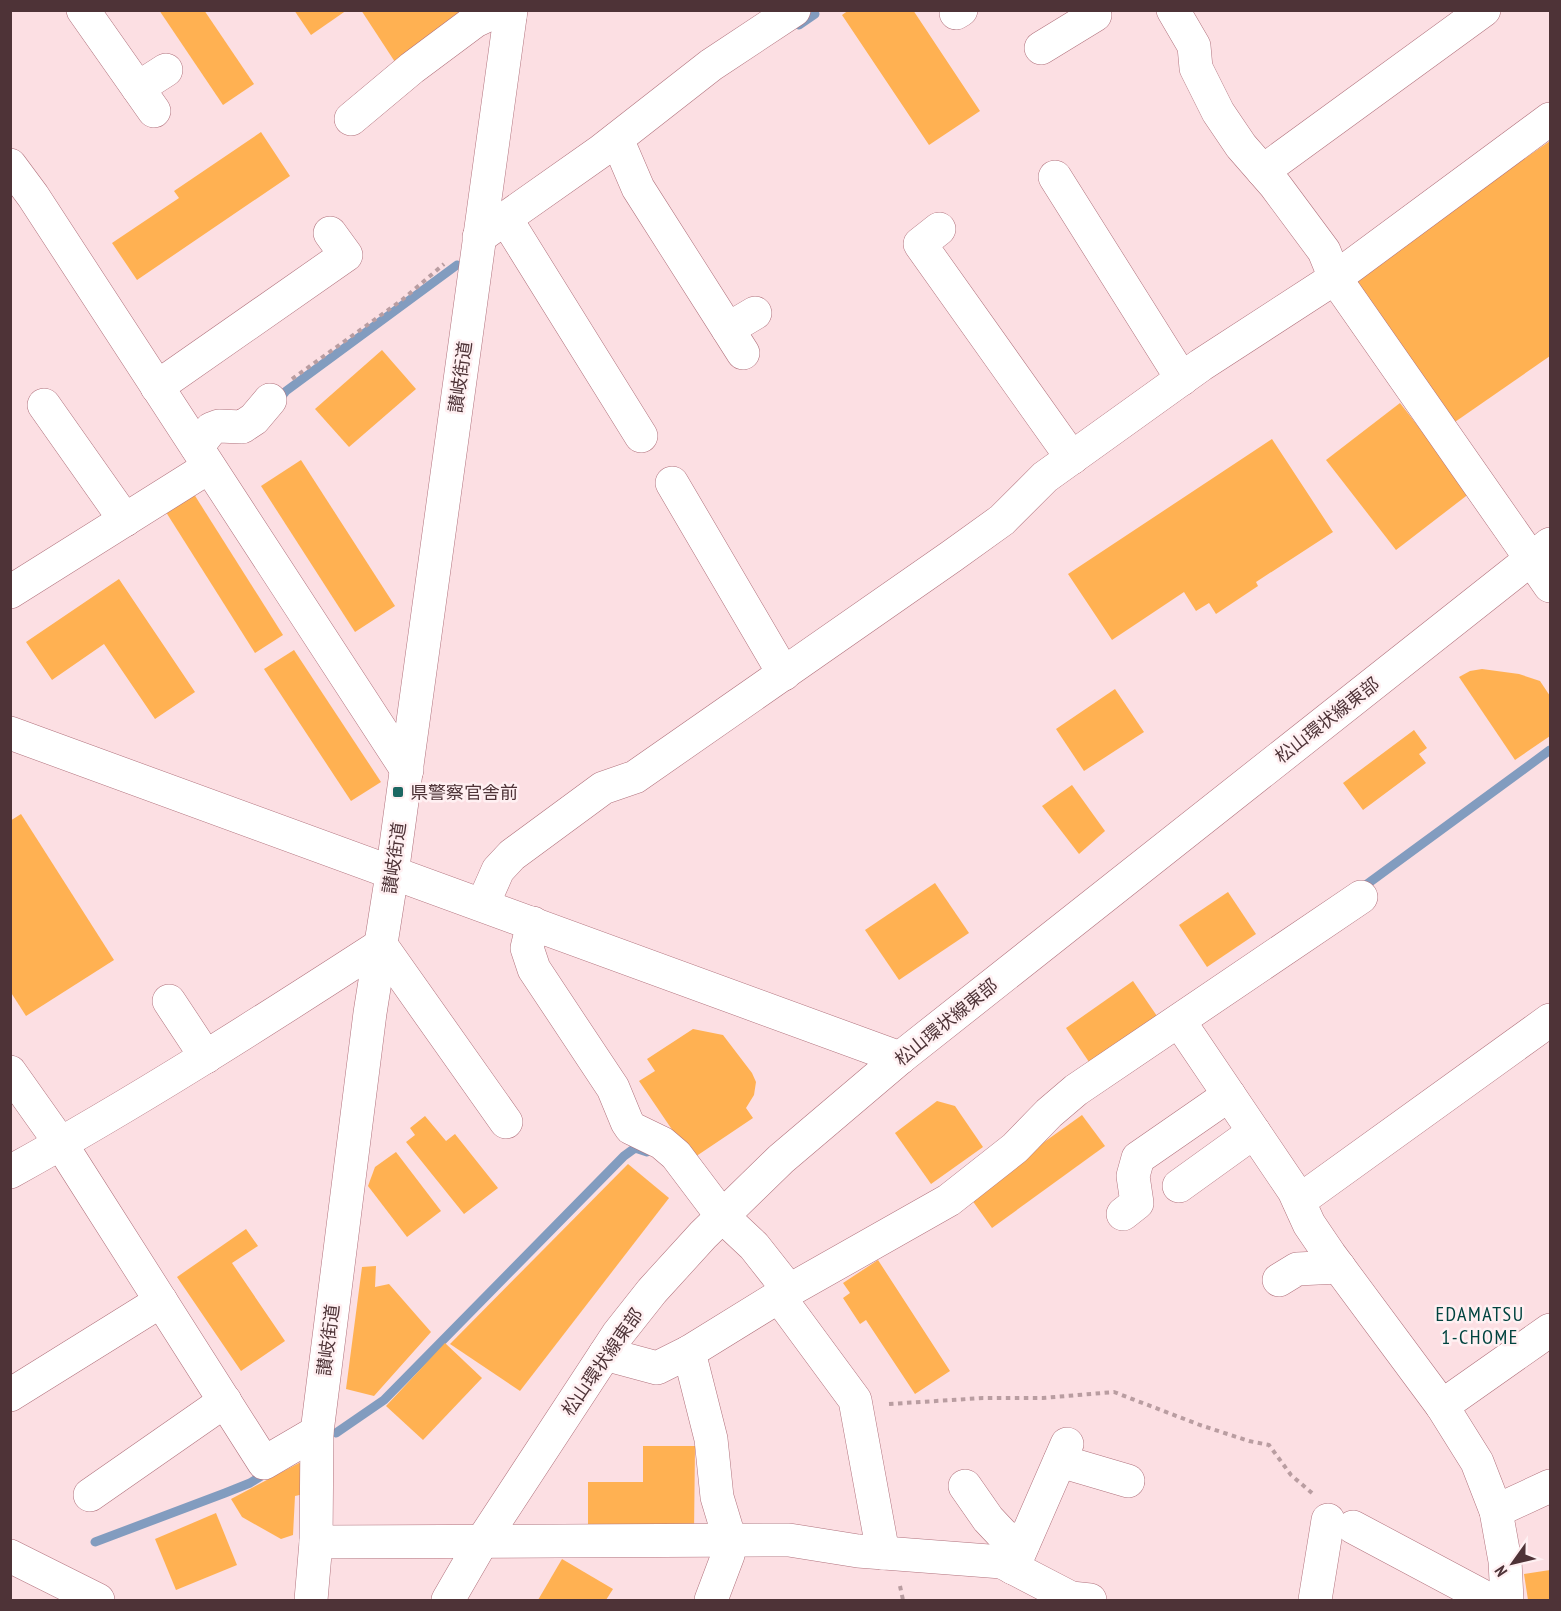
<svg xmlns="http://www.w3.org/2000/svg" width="1561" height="1611" viewBox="0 0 1561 1611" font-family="'PT Sans Narrow','Noto Sans JP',sans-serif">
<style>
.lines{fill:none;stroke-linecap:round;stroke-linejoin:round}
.stream{stroke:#829cbf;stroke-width:9}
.building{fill:#ffb152}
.minor-casing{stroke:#b1727d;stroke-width:34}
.tertiary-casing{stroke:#b1727d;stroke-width:34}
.path{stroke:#b99da1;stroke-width:4;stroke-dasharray:4.5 4.5;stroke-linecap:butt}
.minor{stroke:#fff;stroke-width:33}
.tertiary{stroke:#fff;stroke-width:33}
.poi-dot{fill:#1c6762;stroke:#fff0f2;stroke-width:2}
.labels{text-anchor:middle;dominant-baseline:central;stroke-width:5;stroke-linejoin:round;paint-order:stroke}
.street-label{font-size:18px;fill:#4e3337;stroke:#fff0f2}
.poi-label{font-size:18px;fill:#4e3337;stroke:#fff0f2;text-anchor:start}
.neighbourhood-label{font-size:20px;letter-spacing:1.5px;fill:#00433f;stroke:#fff0f2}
</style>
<rect width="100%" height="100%" fill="#fcdfe3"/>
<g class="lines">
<g class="stream">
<polyline points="799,25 815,14"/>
<polyline points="278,401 286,391 457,265"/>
<polyline points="1359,890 1550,750"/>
<polyline points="336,1433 384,1400 624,1156 635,1148 647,1152"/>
<polyline points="95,1542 225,1493 250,1483 268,1472"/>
</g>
</g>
<g class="building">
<polygon points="159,10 204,10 254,84 223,105"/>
<polygon points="294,10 347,10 311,35"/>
<polygon points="361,10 471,10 395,62"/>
<polygon points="849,10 871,10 872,12 875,10 913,10 980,111 929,145 842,15"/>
<polygon points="261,132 290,176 137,280 112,243 179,198 174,191"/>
<polygon points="1550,141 1550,356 1452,424 1352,278"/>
<polygon points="382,350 416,389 349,447 315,409"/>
<polygon points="1400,403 1470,493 1396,550 1326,460"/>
<polygon points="1272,439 1333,532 1256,582 1258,586 1216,614 1209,603 1196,611 1184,592 1112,640 1068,574"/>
<polygon points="301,460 395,606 355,632 261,486"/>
<polygon points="192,491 283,635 255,653 164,509"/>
<polygon points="119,579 195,692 155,719 104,644 52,680 26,642"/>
<polygon points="294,650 381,782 351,801 264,669"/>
<polygon points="1482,669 1519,674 1540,681 1550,696 1550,736 1515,760 1459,677 1470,671"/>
<polygon points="1115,689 1144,732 1084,771 1056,729"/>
<polygon points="1414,730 1427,748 1419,754 1426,763 1363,810 1343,783"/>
<polygon points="1072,785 1105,831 1079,854 1042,806"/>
<polygon points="21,814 114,960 26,1016 10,991 10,821"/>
<polygon points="935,883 969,933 899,980 865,930"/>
<polygon points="1228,892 1256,934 1207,967 1179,925"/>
<polygon points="1133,981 1157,1016 1089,1062 1066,1028"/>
<polygon points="693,1029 723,1035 752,1073 756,1082 754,1095 746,1108 753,1118 692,1159 639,1081 655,1071 647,1059"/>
<polygon points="937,1101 955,1106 983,1147 931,1184 895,1133"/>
<polygon points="1082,1115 1105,1146 992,1228 969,1196"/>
<polygon points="425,1116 446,1141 455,1134 498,1188 464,1214 406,1142 415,1135 410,1128"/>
<polygon points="396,1152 441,1211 407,1237 368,1186 375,1167"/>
<polygon points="628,1164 669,1198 520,1391 450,1344"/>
<polygon points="246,1229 258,1246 232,1263 285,1341 241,1371 177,1277"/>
<polygon points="878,1260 950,1371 915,1394 866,1320 860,1324 843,1298 850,1293 843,1283"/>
<polygon points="376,1266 375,1287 389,1284 431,1332 374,1396 346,1389 362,1267"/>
<polygon points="445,1343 482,1378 423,1440 386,1406"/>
<polygon points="643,1446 695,1446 694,1534 588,1537 588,1482 643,1482"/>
<polygon points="299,1463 306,1464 304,1494 295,1496 293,1535 281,1539 242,1517 231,1499"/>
<polygon points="216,1513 237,1565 176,1590 155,1539"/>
<polygon points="562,1559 613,1589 606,1600 538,1600"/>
<polygon points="1550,1570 1550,1600 1528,1600 1524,1574"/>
</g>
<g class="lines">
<defs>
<g id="minor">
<polyline points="83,10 154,111"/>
<polyline points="1173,10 1194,46 1196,68 1218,112 1241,146 1275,185 1324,251 1335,278 1550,586"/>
<polyline points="956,13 961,10"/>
<polyline points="1041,48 1095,15"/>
<polyline points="138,88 166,70"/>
<polyline points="351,119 412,68 475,21 490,14 510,16"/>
<polyline points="617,139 638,188 743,353"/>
<polyline points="10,165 33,196 407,770"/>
<polyline points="1263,171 1484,10"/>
<polyline points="1055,177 1182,379"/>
<polyline points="506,219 641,436"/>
<polyline points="939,229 920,244 1072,458"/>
<polyline points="479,237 601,151 711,65 794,10"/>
<polyline points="728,329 755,313"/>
<polyline points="157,387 346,255 330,233"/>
<polyline points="44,405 125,520"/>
<polyline points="197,447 211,429 219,426 242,427 254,419 270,400"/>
<polyline points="672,483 784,674"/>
<polyline points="10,592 209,467"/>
<polyline points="483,904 498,870 512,855 603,788 635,777 952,556 1002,520 1045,477 1201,365 1335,278 1550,119"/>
<polyline points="533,923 527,948 534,969 613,1088 627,1122 631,1128 662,1143 676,1155 722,1216 754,1246 780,1279 785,1305 855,1400 883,1553"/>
<polyline points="169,1001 206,1057"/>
<polyline points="1179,1021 1294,1191 1309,1224 1330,1255 1442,1406 1477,1462 1496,1511 1505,1561 1507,1600"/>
<polyline points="10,1072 61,1144 264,1463 317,1432"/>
<path d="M10,1172C137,1102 259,1024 381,945L506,1122"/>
<polyline points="1179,1186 1254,1132"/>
<polyline points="1299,1201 1550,1020"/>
<polyline points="1123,1214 1137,1203 1133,1176 1138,1158 1229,1095"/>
<polyline points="1279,1280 1297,1269 1339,1267"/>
<polyline points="689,1352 711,1439 717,1497 730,1540 728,1555 711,1600"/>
<polyline points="605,1354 657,1368 689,1352 783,1294 949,1200 1015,1148 1049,1113 1076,1090 1361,897"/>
<polyline points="10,1395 161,1301"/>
<polyline points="1442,1406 1550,1330"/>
<polyline points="1060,1461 1128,1481"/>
<polyline points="965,1486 988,1519 1004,1536 1023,1544"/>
<polyline points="90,1495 225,1401"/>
<polyline points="1496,1511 1550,1486"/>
<polyline points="1353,1527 1490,1600"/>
<polyline points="316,1542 789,1540 858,1551 1002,1562 1071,1598 1090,1600"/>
<polyline points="10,1556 98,1600"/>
<polyline points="1013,1568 1067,1444"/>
<polyline points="311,1600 316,1542 317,1432 370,1013 392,874 511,10"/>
<polyline points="1315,1600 1328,1520"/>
</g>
<g id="tertiary">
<path d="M10,733C307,842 604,949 900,1058"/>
<polyline points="448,1600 481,1543 618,1334 652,1291 703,1235 781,1159 900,1058 1550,544"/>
</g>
</defs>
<use href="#minor" class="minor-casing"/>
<use href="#tertiary" class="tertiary-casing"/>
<g class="path">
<polyline points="292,379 402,300 444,264"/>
<polyline points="889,1404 983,1398 1043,1398 1114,1392 1200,1425 1249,1441 1269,1445 1291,1475 1312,1493"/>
<polyline points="900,1586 903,1600"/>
</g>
<use href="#minor" class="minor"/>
<use href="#tertiary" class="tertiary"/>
</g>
<rect class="poi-dot" x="392" y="786" width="12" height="12" rx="3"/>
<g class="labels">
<g class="street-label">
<text transform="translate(460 377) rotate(-82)">讃岐街道</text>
<text transform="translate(1327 720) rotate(-38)">松山環状線東部</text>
<text transform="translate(394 858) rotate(-82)">讃岐街道</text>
<text transform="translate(946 1022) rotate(-39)">松山環状線東部</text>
<text transform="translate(328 1340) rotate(-83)">讃岐街道</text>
<text transform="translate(602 1362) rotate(-55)">松山環状線東部</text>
</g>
<g class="poi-label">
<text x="410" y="792">県警察官舎前</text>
</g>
<g class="neighbourhood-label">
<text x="1480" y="1314">EDAMATSU<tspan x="1480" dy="23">1-CHOME</tspan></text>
</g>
</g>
<rect width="1561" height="1611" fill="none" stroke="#4e3337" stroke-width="24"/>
<g transform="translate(1513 1563) rotate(236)" stroke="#fff0f2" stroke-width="4.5" paint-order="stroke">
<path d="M0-4.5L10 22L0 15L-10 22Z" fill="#4e3337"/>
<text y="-9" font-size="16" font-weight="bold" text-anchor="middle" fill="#4e3337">N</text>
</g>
</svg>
